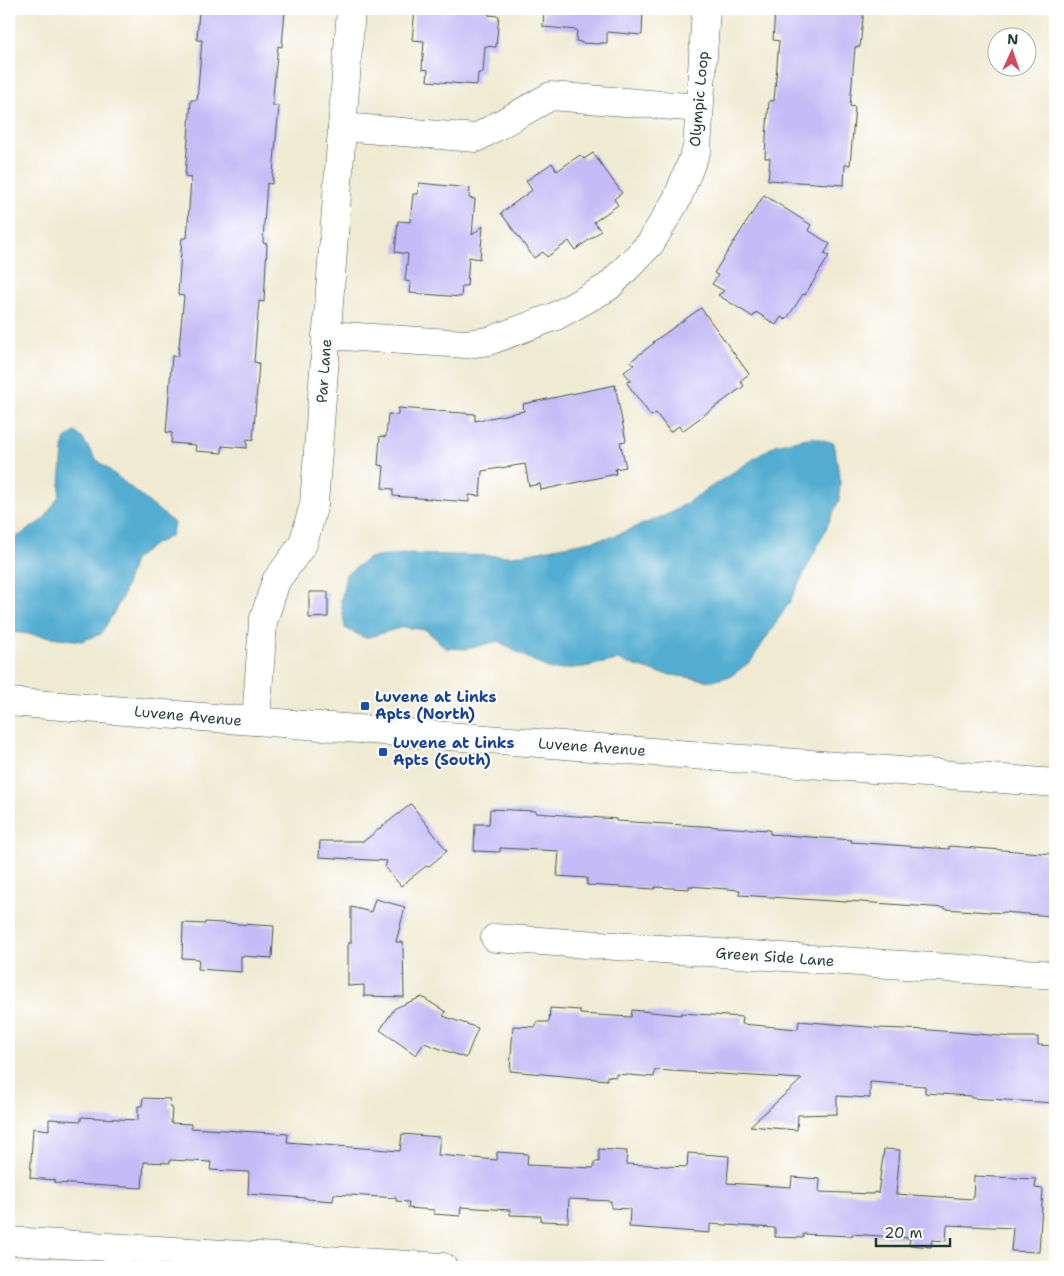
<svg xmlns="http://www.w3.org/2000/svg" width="1064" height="1276" viewBox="0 0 1064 1276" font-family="'Shantell Sans',sans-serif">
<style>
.water{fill:#53add1;stroke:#397582}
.building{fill:#c5bbf6}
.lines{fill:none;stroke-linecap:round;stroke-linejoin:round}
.minor-casing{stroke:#3e574c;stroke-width:29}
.tertiary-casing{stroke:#3e574c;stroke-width:29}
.minor{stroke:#fff;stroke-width:28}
.tertiary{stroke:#fff;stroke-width:28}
.transit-dot{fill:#1a4fb4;stroke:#fff;stroke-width:2}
.labels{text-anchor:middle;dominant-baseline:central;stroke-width:4;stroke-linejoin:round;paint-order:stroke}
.street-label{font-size:15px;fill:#1f3d34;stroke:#fff}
.transit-label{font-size:15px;font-weight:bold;fill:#164399;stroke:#fff;text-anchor:start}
</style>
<rect width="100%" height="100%" fill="#fff"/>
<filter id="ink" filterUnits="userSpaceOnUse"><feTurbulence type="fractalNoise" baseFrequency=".02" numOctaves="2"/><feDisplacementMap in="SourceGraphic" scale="10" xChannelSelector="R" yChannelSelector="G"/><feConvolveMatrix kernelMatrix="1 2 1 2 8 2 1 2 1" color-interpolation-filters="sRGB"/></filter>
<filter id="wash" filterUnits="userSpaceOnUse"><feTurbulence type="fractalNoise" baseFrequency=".0096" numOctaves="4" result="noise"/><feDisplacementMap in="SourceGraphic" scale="20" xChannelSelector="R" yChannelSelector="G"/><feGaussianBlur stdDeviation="1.12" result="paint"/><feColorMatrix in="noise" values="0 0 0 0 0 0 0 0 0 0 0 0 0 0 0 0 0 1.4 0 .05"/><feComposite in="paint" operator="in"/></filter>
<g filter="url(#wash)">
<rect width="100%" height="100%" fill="#f0ead2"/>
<g class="water">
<polygon points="75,432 82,438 96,459 174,523 171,536 155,544 134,560 122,598 101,634 81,641 21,633 9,632 9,540 17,537 44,519 59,496 64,440"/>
<polygon points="812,437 834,443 840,481 839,500 824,533 789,603 751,661 731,676 712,681 659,673 617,660 584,667 552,670 528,658 498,641 466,649 446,648 426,630 403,627 365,638 345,628 341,601 346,574 369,558 403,554 513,556 611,537 671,513 775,445"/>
</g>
<g id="blocks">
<g class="building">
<polygon points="199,9 285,9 285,10 282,47 278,46 273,95 273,106 279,106 272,184 267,183 264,223 263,243 267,244 264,302 259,301 254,362 259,363 253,440 247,439 247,448 222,446 222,453 195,451 196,445 171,443 172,433 166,432 172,356 178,356 184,296 178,295 182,238 187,238 191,178 185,177 191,100 197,100 202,40 197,40"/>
<polygon points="415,9 489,9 489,15 499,16 496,47 485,46 483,73 478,73 477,85 427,81 428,70 422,69 424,41 412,40"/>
<polygon points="544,9 643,9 642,35 607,32 607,43 600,43 600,44 581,43 581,42 576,41 577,30 543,27"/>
<polygon points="775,9 864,9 860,47 855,47 850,106 855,107 850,165 845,164 844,185 768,180 770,158 765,158 766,137 769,101 774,101 779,41 773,40"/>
<polygon points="593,153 622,193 614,199 618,205 594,222 601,231 575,250 569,241 547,257 543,252 534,258 501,213 532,190 526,181 552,163 557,171 580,155 584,159"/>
<polygon points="419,183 470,188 469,198 475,199 472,235 483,226 480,259 469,257 467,286 462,286 461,297 410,293 411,282 405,281 408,254 395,252 398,221 410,222 413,194 418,194"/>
<polygon points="764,195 811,225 808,230 830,244 824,254 829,256 805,295 803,294 786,320 781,317 776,325 756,312 753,317 718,295 724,291 712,284 718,275 714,273"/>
<polygon points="701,308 749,374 740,381 744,386 682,431 679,426 670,432 656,413 651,416 626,382 631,381 624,372 634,365 631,361 654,343 653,342"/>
<polygon points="615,385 626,441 620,442 626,467 615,469 616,474 541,490 540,484 529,486 525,464 482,471 480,496 469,495 469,502 393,496 393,489 382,488 384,466 378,465 380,436 386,437 388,414 398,415 398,408 475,414 475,421 524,411 523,404"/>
<polygon points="309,592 328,592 328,617 309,618"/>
<polygon points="411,804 447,851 428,867 426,866 401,886 385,867 387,861 319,857 320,841 364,841"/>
<polygon points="490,809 536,811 536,813 616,819 616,821 770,830 770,834 852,840 851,842 949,849 949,846 1055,854 1055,908 1053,908 1052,916 1003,912 1003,913 945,909 945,908 847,901 847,902 739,895 740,890 689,886 689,889 655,887 655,889 587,885 587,878 557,876 559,851 500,848 500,852 474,851 475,824 489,824"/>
<polygon points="375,899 405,907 396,942 403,942 404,997 364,996 364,985 348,986 348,943 351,943 351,907 371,912"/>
<polygon points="205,922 274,926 272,958 241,956 241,972 198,969 199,959 182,958 183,923 205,924"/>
<polygon points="422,997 446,1012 443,1016 478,1028 466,1058 424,1043 416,1055 380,1030 395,1008"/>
<polygon points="550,1008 580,1010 580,1014 631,1017 632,1010 681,1015 681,1013 743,1017 742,1024 798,1029 799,1021 879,1028 930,1030 1012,1037 1038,1037 1038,1045 1055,1046 1055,1103 971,1098 971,1096 925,1093 925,1086 870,1082 870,1098 837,1096 837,1114 798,1115 797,1130 750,1126 802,1079 655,1070 654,1077 616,1074 616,1077 607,1076 607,1080 510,1071 513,1026 536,1027 536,1022 549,1022"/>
<polygon points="143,1098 170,1099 169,1107 172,1107 171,1123 191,1124 191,1128 288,1134 287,1142 400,1151 402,1134 440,1137 438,1155 497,1160 497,1152 528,1154 527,1165 594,1168 594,1162 599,1162 599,1149 627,1151 626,1164 687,1167 688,1153 729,1156 727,1183 791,1187 792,1177 820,1179 819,1192 873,1194 874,1192 878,1193 884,1149 900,1150 896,1194 973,1199 974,1176 1036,1179 1035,1188 1043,1189 1039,1252 1011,1251 1013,1228 947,1225 946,1241 932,1240 931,1247 909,1245 910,1238 852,1234 852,1236 803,1234 803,1238 775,1237 775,1228 710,1224 710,1233 629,1227 630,1209 611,1208 611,1201 569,1199 568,1222 541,1221 541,1216 510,1215 510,1210 461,1207 460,1216 434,1214 434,1210 408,1208 409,1202 396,1201 396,1198 334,1194 333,1201 307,1199 307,1198 248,1194 249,1172 210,1170 211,1162 170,1160 170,1163 144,1162 142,1188 55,1183 55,1180 30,1178 33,1128 49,1130 49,1119 81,1121 81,1117 138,1120 138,1106 142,1106"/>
</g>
</g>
</g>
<g filter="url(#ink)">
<use href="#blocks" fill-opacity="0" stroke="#3e574c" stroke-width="1"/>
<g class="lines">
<defs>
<g id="minor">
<polyline points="342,127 476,138 551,96 699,108"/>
<polyline points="326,335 466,344 489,341 556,316 608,287 650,244 677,199 697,149 706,9"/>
<polyline points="256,721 263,622 276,581 303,544 314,504 351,9"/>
<polyline points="495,938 1055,975"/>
<polyline points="9,1241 443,1267"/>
</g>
<polyline id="tertiary" points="9,702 1055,783"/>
</defs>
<use href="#minor" class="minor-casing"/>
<use href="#tertiary" class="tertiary-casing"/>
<use href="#minor" class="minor"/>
<use href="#tertiary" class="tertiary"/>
</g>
</g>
<g class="transit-dot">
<rect x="360" y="701" width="10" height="10" rx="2.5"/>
<rect x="378" y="747" width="10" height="10" rx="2.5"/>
</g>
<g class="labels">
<g class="street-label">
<text transform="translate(699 99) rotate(-85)">Olympic Loop</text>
<text transform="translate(324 371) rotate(-86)">Par Lane</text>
<text transform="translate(188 716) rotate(5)">Luvene Avenue</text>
<text transform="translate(592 747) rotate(4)">Luvene Avenue</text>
<text transform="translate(775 957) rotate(4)">Green Side Lane</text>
</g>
<g class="transit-label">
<text x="375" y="697">Luvene at Links<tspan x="375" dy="17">Apts (North)</tspan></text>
<text x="393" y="743">Luvene at Links<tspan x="393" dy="17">Apts (South)</tspan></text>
</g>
</g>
<rect width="1064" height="1276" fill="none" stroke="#fff" stroke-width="30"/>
<g transform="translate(1012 52) rotate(3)"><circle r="24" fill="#ffffff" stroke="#a5b1ae"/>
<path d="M0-4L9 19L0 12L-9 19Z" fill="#d1495b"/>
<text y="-8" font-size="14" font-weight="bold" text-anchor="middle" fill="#1f3d34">N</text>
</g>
<path d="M876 1238v8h74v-8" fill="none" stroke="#1f3d34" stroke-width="2.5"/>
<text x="884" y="1238" font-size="15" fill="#1f3d34" stroke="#ffffff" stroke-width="4" paint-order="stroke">20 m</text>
</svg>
